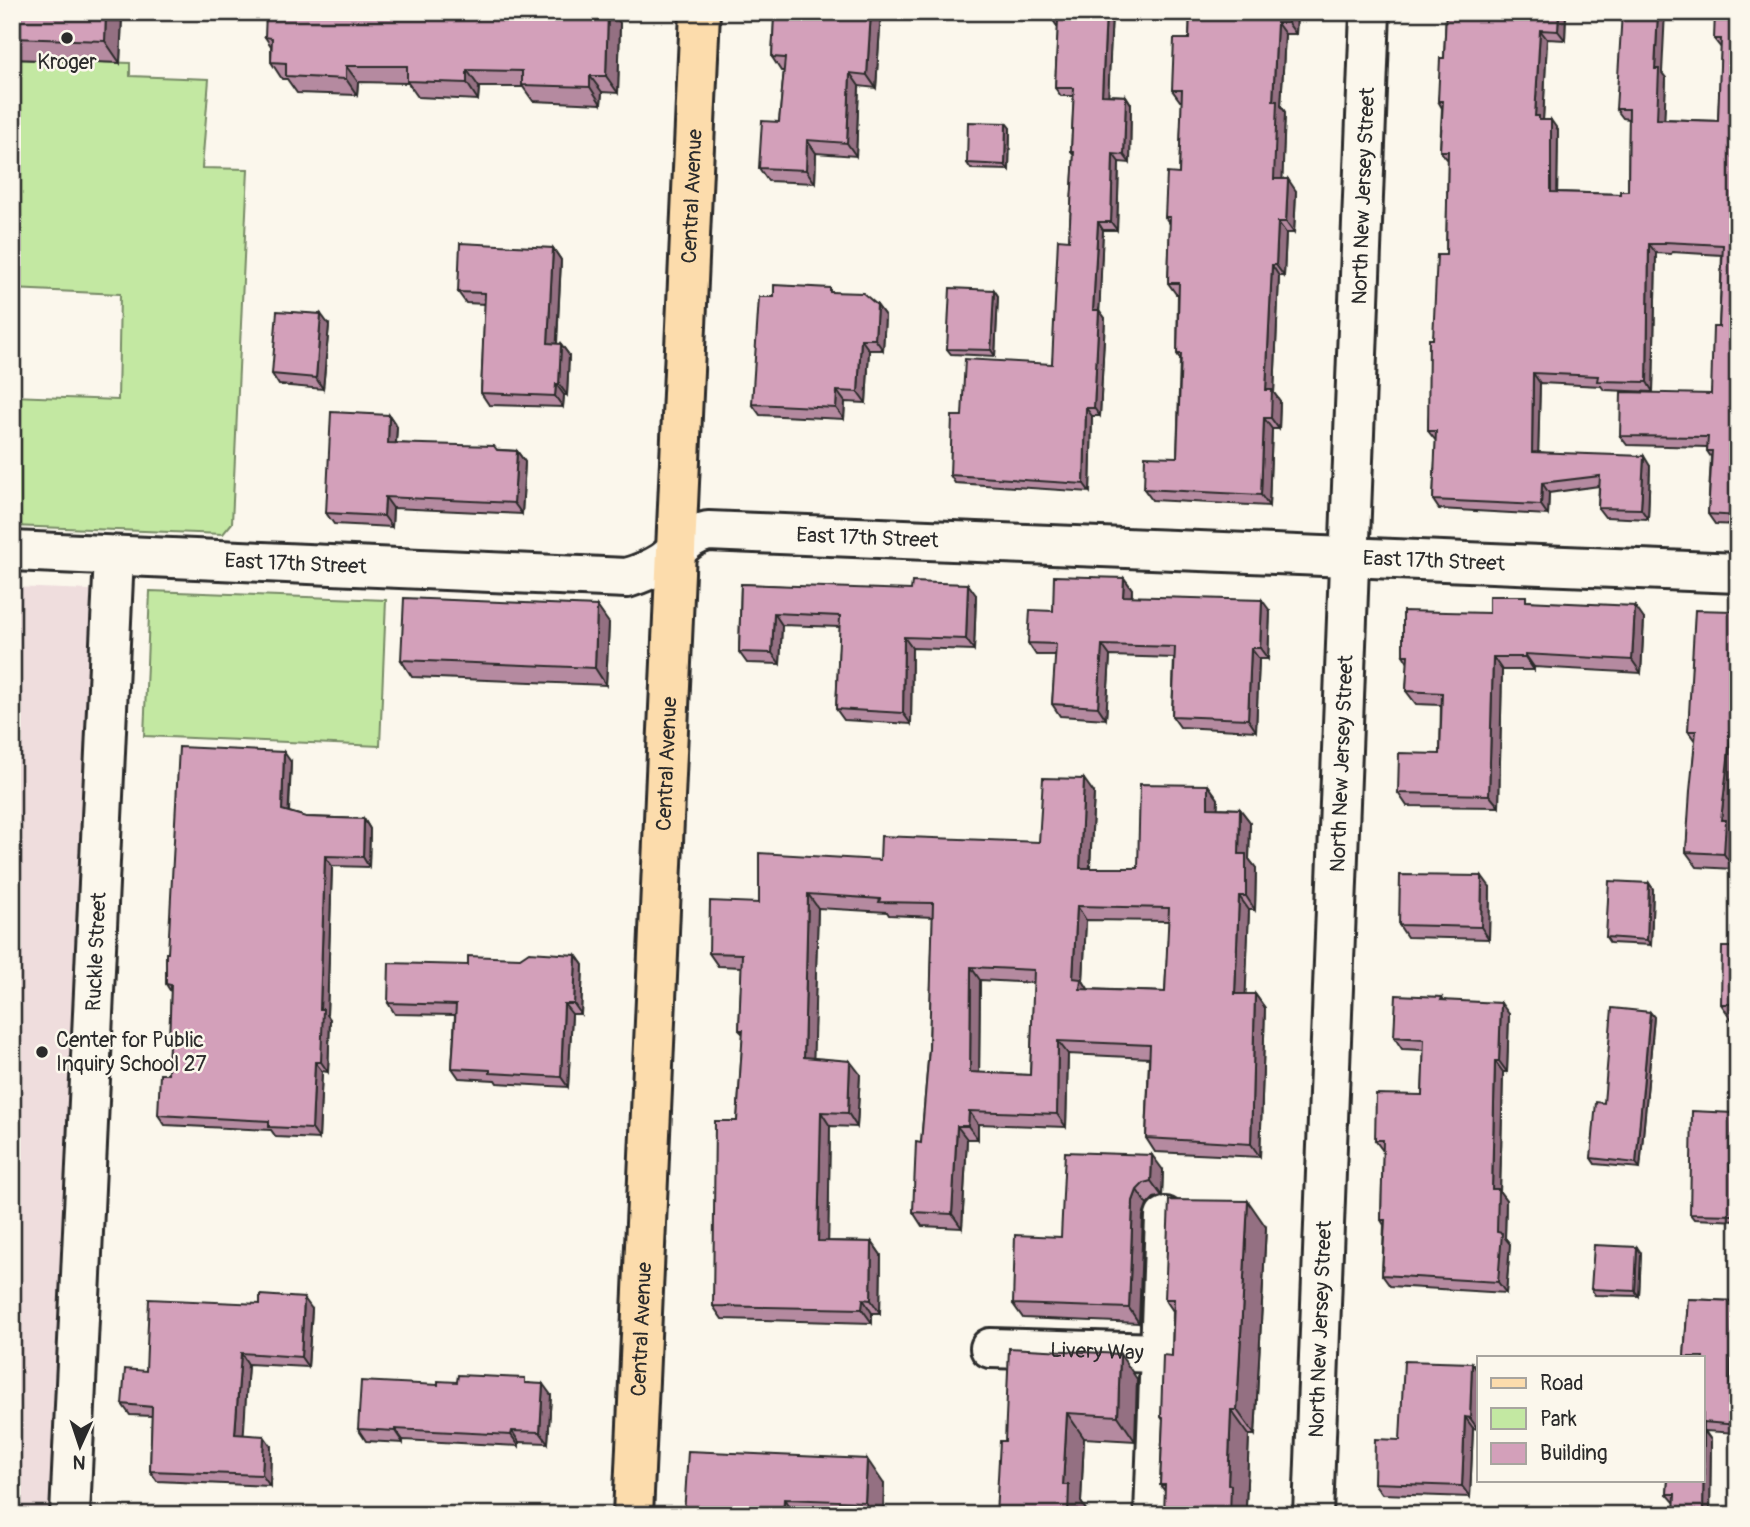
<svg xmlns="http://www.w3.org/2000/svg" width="1750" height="1527" viewBox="0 0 1750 1527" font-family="Pangolin,sans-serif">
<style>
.built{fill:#efdddd}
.green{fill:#c3e8a2;stroke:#778a66;stroke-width:2}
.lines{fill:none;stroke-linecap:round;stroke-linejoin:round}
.minor-casing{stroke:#2b2b2b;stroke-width:44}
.major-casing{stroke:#2b2b2b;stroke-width:44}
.minor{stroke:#fbf7ec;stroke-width:38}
.major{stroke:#fcdcac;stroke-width:38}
.wall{fill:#b58aa0;stroke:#2b2b2b;stroke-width:2;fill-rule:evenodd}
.shaded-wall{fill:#947082;stroke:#2b2b2b;stroke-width:2}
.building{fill:#d3a0ba;stroke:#2b2b2b;stroke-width:2;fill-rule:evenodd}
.poi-dot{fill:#2b2b2b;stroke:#fbf7ec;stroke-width:2.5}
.labels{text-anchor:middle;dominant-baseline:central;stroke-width:5;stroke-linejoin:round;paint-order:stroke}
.poi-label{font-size:21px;fill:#2b2b2b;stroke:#fbf7ec}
.street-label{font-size:21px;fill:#2b2b2b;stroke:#fbf7ec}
</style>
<rect width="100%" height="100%" fill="#fbf7ec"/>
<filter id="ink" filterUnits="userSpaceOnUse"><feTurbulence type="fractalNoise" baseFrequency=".0143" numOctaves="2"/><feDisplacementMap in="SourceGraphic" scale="14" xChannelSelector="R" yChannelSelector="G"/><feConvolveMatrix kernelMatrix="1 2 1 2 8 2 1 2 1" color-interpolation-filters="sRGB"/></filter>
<g filter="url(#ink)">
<polygon class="built" points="12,587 91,590 54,1515 12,1515"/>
<g class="green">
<polygon points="12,59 130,63 130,76 209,79 202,168 248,169 232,523 223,534 12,526 12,396 118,400 120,294 12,289"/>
<polygon points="150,591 386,600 380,746 144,736"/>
</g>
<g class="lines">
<defs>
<g id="minor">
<path id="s1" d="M12,551L627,578C640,574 652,569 663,562C680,550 686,536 708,531L1738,573"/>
<path id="s2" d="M990,1348L1160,1353"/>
<path id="s3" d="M70,1515L114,556"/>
<polyline points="1154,1515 1165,1217"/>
<path id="s4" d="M1313,1515L1370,12"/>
</g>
<g id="major">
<path id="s5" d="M633,1515L700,12"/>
</g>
</defs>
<use href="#minor" class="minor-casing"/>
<use href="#major" class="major-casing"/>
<use href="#minor" class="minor"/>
<use href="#major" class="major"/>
</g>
<g class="wall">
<polygon points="12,12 198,12 198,18 122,15 120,63 12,59"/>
<polygon points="881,12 876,88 859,86 856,156 816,153 815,183 768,181 759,168 779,122 784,71 781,71 772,57 774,21 771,17"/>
<polygon points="1112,12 1108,95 1126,96 1131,104 1130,163 1119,162 1117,230 1103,230 1099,310 1105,318 1100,416 1092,416 1090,492 955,483 950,475 962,416 1052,364 1069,240 1074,156 1071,152 1074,96 1061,96 1055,88 1058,28 1053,20"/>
<polygon points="1190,12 1297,12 1296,34 1285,34 1281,106 1285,112 1282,179 1296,191 1294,233 1286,233 1284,276 1279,276 1274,393 1280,401 1279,429 1272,429 1269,506 1152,500 1144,489 1177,457 1180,359 1177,354 1178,294 1176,294 1168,283 1170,224 1165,217 1179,174 1182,101 1180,101 1172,90 1189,39"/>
<polygon points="1446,12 1566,12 1565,40 1547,39 1543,120 1558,130 1557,192 1620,194 1628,191 1629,119 1623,118 1616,109 1662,73 1666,78 1664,119 1718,121 1721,48 1714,39 1738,12 1738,525 1715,524 1708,514 1711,457 1707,451 1707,447 1627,445 1620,436 1711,394 1719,327 1722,255 1672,252 1671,254 1656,253 1653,392 1604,390 1601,386 1540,383 1538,452 1650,466 1648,519 1605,517 1598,508 1599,486 1549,493 1548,515 1439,509 1433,500 1436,441 1428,431 1433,339 1446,255 1448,160 1440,151 1442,108 1438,101 1444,58"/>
<polygon points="620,23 618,93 602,92 601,104 533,101 523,87 479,87 478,100 418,97 408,83 358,82 357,95 297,93 287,79 282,79 271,62 271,46 265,37"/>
<polygon points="1006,123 1010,128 1009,170 971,169 967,163"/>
<polygon points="553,248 561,260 557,344 561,344 569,355 567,395 564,395 563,407 489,405 481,393 485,304 466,303 458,292"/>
<polygon points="994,290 998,296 995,356 951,354 947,349"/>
<polygon points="833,292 877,305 885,316 883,350 869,350 866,403 845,402 844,419 760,415 752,404 774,297"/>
<polygon points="329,325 323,389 279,385 272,374"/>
<polygon points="389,415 397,427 396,443 517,451 525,462 522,514 393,508 392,527 334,524 326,513"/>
<polygon points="1124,578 1132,589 1132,597 1270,611 1268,659 1259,659 1256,731 1180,727 1172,716 1174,658 1110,656 1106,719 1060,716 1052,704 1056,655 1036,655 1028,643 1053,611"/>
<polygon points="741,584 976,595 974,650 912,648 911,724 844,720 836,709 840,627 782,625 780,664 747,663 739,652"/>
<polygon points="1529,601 1644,619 1641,673 1534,667 1534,670 1502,670 1499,807 1407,806 1398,793 1440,754 1441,705 1416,704 1406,691 1408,663 1403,655 1489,613"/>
<polygon points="1738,606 1738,777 1732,829 1736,835 1734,869 1697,867 1686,852 1695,741 1688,731 1733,611"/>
<polygon points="609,623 606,685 412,677 401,660"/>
<polygon points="291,762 289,812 306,817 364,819 370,829 369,867 332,866 327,1015 330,1019 328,1072 322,1071 319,1139 276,1137 271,1130 165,1125 158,1115 168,1074 171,992 166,984 168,953"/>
<path d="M1208,785L1218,799L1217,808L1240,809L1250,822L1249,859L1256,868L1255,910H1249L1245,994H1255L1265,1008L1260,1157L1155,1152L1146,1138L1149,1058L1068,1054L1066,1127L978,1124V1139H967L962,1228L922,1226L913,1212L921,1143L929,1049L933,917L889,915L887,912L818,908L813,1058L860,1074L857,1127L830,1126L828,1241L872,1242L881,1255L880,1313H872V1323L722,1319L713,1306L737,1121L743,1034L739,1030L742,967L718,966L709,953L759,903L880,860L1039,842L1094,793L1090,868H1138ZM1086,920L1169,921L1165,992L1088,989L1083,981ZM980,980L1034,983L1030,1075L979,1073Z"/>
<polygon points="1649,883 1653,889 1651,945 1610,943 1606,937"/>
<polygon points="1490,887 1489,939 1407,937 1399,925"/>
<polygon points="1738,947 1738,1020 1732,1020 1721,1004"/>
<polygon points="576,955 583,965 581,1014 572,1014 568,1087 497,1083 495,1080 459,1078 452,1068 455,1015 395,1014 388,1003 520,958"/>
<polygon points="1442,997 1444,1000 1509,1014 1507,1072 1503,1072 1500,1192 1506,1200 1505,1238 1510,1244 1506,1293 1390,1286 1382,1275 1384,1225 1381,1220 1383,1151 1375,1140 1422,1095 1424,1050 1402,1049 1394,1037"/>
<polygon points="1650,1012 1654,1017 1640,1168 1595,1164 1591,1158 1604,1103"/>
<polygon points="1733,1113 1737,1119 1734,1170 1737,1170 1738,1172 1738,1221 1694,1219 1690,1214"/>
<polygon points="1163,1170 1162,1196 1154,1198 1147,1205 1143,1216 1139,1323 1023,1318 1013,1304 1061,1237"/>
<polygon points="1266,1227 1255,1435 1249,1435 1246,1506 1249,1510 1165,1491 1160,1485 1163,1420 1161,1417 1172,1356 1173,1311 1165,1299"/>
<polygon points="1641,1253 1639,1296 1595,1295 1591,1289"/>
<polygon points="1688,1299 1733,1301 1738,1308 1737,1384 1738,1384 1738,1433 1705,1431 1711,1440 1710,1515 1674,1515 1675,1503 1667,1494 1668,1480 1703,1480 1703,1357 1684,1357"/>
<polygon points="312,1309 308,1367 248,1364 243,1435 271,1446 270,1486 157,1481 150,1471 152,1416 130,1415 122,1404 146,1371"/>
<polygon points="1472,1363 1478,1429 1473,1428 1470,1497 1382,1494 1374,1483 1400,1440"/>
<polygon points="1137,1379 1135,1441 1084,1438 1081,1502 1086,1510 1005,1441"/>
<polygon points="529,1383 551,1395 548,1443 519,1442 519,1446 403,1440 403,1443 366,1441 358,1429 438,1385"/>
<polygon points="884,1484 883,1515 684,1515"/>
</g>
<g class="shaded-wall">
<polygon points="106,12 120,12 122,15 120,63 105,41"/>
<polygon points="608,12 613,12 620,23 618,93 606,76"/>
<polygon points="871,12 881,12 876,88 867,75"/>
<polygon points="1106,12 1112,12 1108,103 1102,95"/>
<polygon points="1289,12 1297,12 1296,34 1288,23"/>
<polygon points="1559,12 1566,12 1565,40 1558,31"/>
<polygon points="1658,12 1665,12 1662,73 1666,78 1664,129 1657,119 1655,69"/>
<polygon points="1277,23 1285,34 1281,106 1285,112 1282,190 1274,179 1273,101"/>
<polygon points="1540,30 1547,39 1543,121 1546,130 1535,116"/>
<polygon points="346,66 358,82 357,95 346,79"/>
<polygon points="467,70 479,87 478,100 467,83"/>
<polygon points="850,73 859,86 856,156 847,143"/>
<polygon points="590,76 602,92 601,104 590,87"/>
<polygon points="1126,96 1131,104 1130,163 1124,155"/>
<polygon points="1551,120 1558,130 1557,201 1551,192"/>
<polygon points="1006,123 1010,128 1009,170 1005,165"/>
<polygon points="807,140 816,153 815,183 806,170"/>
<polygon points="1113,154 1119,162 1117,230 1111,222"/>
<polygon points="1288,179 1296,191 1294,233 1286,222"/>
<polygon points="1098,222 1103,230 1099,318 1093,310"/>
<polygon points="1278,222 1286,233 1284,276 1276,265"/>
<polygon points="1649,244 1656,253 1653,392 1647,382"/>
<polygon points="553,248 561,260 556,355 548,343"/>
<polygon points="1272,265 1279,276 1274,393 1280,401 1279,429 1271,418 1266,390"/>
<polygon points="994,290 998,296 995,356 991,350"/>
<polygon points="877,305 885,316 883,350 875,339"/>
<polygon points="1099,310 1105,318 1100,416 1094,408"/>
<polygon points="321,314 329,325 323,389 316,378"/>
<polygon points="861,339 869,350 866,403 858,392"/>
<polygon points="561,344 569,355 567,395 559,384"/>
<polygon points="1533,373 1540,383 1538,461 1532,452"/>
<polygon points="556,384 564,395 563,407 555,396"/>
<polygon points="837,391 845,402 844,419 836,408"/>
<polygon points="1086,408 1092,416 1090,492 1084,484"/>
<polygon points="389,415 397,427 395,454 388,443"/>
<polygon points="1264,418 1272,429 1269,506 1261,495"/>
<polygon points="517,451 525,462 522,514 514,503"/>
<polygon points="1644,456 1650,466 1648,519 1641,509"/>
<polygon points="1542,483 1549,493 1548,515 1541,505"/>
<polygon points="385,497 393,508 392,527 384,516"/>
<polygon points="1124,578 1132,589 1131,608 1123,596"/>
<polygon points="968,584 976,595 974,650 966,639"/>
<polygon points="1262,600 1270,611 1268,659 1260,648"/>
<polygon points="597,606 609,623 606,685 595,668"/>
<polygon points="1635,606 1644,619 1641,673 1632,660"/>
<polygon points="774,613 782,625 780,664 772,653"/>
<polygon points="904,637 912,648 911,724 903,713"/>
<polygon points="1102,645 1110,656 1106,719 1098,707"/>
<polygon points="1251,648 1259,659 1256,731 1248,719"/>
<polygon points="1525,654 1534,667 1534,670 1525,657"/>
<polygon points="1493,657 1502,670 1499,807 1489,795"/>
<polygon points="1731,733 1738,743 1738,777 1732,829 1736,835 1734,869 1724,854 1721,820"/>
<polygon points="284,752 291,762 288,819 282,810"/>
<polygon points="1084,779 1094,793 1089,882 1080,868"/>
<polygon points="1208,785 1218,799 1217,822 1208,808"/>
<polygon points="1240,809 1250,822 1249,859 1256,868 1255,910 1246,896 1239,854"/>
<polygon points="364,819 370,829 369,867 363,857"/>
<polygon points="325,856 332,866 327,1015 330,1019 328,1072 321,1062 320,1009"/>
<polygon points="1482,876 1490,887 1489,939 1481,927"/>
<polygon points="1649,883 1653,889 1651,945 1647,940"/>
<polygon points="808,894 818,908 813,1071 804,1057"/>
<polygon points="1239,896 1249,910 1245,1007 1235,994"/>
<polygon points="1077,906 1086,920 1083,981 1090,992 1090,1003 1073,978"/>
<polygon points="576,955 583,965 581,1014 574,1004"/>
<polygon points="971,967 980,980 979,1086 970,1072"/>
<polygon points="1255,994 1265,1008 1260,1157 1251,1144"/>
<polygon points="1501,1003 1509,1014 1507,1072 1499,1061"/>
<polygon points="564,1004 572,1014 568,1087 561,1077"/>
<polygon points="1650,1012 1654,1017 1640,1168 1636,1163"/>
<polygon points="1058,1041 1068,1054 1066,1127 1057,1114"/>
<polygon points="850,1061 860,1074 857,1127 848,1113"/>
<polygon points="1495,1061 1503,1072 1500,1192 1506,1200 1505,1238 1510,1244 1506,1293 1498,1282 1497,1232 1492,1189"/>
<polygon points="315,1062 322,1071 319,1139 312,1129"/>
<polygon points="969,1111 978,1124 978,1139 968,1126"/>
<polygon points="821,1112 830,1126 828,1254 818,1241"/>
<polygon points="1733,1113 1737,1119 1734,1176 1730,1170"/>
<polygon points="957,1126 967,1139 962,1228 952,1214"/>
<polygon points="1152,1155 1163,1170 1162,1196 1151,1181"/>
<polygon points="1737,1170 1738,1172 1738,1218 1735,1215"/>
<polygon points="1137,1190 1147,1205 1143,1216 1139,1323 1129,1308 1133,1201"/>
<polygon points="1248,1201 1266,1227 1255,1435 1237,1410"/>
<polygon points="872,1242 881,1255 880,1313 871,1300"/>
<polygon points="1637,1247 1641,1253 1639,1296 1635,1291"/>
<polygon points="304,1298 312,1309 308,1367 301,1357"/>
<polygon points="863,1299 872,1313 872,1323 862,1309"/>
<polygon points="1733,1301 1738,1308 1736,1393 1730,1384"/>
<polygon points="241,1353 248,1364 243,1445 235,1434"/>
<polygon points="1120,1354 1137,1379 1135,1441 1118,1416"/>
<polygon points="1472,1363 1479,1373 1478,1429 1470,1418"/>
<polygon points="543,1384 551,1395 548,1443 540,1432"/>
<polygon points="1231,1410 1249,1435 1246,1506 1249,1510 1248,1515 1230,1515 1228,1484"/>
<polygon points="1067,1413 1084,1438 1081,1502 1086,1510 1086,1515 1068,1515 1063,1485"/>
<polygon points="1465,1417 1473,1428 1470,1497 1462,1486"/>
<polygon points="395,1429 403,1440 403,1443 395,1431"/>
<polygon points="512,1431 519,1442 519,1446 511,1435"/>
<polygon points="1704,1431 1711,1440 1710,1515 1703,1515"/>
<polygon points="264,1436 271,1446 270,1486 262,1475"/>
<polygon points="867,1459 884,1484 883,1515 874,1515 865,1502"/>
<polygon points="784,1499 795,1515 783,1515"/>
</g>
<g class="building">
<polygon points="12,12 106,12 105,41 12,38"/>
<polygon points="266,12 608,12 606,76 590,76 590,87 522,85 522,71 467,70 467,83 407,81 407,66 346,66 346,79 286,76 286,63 271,62 272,38 265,37"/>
<polygon points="771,12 871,12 867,75 850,73 847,143 807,140 806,170 759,168 762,121 779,122 785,58 772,57 774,17 771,17"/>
<polygon points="1053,12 1106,12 1102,95 1126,96 1124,155 1113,154 1111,222 1098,222 1093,310 1099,310 1094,408 1086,408 1084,484 950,475 952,416 962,416 965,359 1052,364 1058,239 1069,240 1074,152 1071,152 1074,88 1055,88 1058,20 1053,20"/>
<polygon points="1190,12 1289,12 1288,23 1277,23 1273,101 1277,101 1274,179 1288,179 1286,222 1278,222 1276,265 1272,265 1266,390 1272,390 1271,418 1264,418 1261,495 1144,489 1145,456 1177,457 1181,354 1177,354 1179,283 1168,283 1170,217 1165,217 1167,173 1179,174 1182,90 1172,90 1174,39 1189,39"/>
<polygon points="1446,12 1559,12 1558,31 1540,30 1535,116 1539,116 1539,120 1551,120 1551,192 1620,194 1620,191 1628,191 1629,109 1616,109 1622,12 1658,12 1655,69 1659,69 1657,119 1718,121 1721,39 1714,39 1715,12 1738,12 1738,516 1708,514 1712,451 1707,451 1708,437 1620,436 1621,392 1711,394 1713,327 1719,327 1723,245 1665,242 1665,244 1649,244 1647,382 1597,381 1598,376 1533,373 1532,452 1644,456 1641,509 1598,508 1600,476 1542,483 1541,505 1433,500 1436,431 1428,431 1429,339 1433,339 1437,255 1446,255 1448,151 1440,151 1443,101 1438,101 1440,58 1444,58"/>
<polygon points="968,122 1006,123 1005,165 967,163"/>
<polygon points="460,243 553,248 548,343 561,344 559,384 556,384 555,396 481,393 485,293 458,292"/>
<polygon points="774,285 830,288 830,292 863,293 877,305 875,339 861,339 858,392 837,391 836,408 752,404 759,297 774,297"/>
<polygon points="950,288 994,290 991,350 947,349"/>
<polygon points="277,311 321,314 316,378 272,374"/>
<polygon points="331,412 389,415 388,443 494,446 497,450 517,451 514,503 385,497 384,516 326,513"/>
<polygon points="1054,576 1124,578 1123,596 1262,600 1260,648 1251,648 1248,719 1172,716 1175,647 1102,645 1098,707 1052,704 1056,644 1028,643 1030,610 1053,611"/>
<polygon points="912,582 968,584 966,639 904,637 903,713 836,709 840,616 774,613 772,653 739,652 741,584 911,590"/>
<polygon points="1489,596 1526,596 1526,601 1635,606 1632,660 1525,654 1525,657 1493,657 1489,795 1398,793 1399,753 1440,754 1442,693 1406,691 1408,655 1403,655 1403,611 1489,613"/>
<polygon points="404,598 597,606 595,668 401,660"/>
<polygon points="1733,605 1738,606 1738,733 1731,733 1721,820 1726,820 1724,854 1686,852 1690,791 1696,731 1688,731 1695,610 1733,611"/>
<polygon points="179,747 284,752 282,810 306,817 364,819 363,857 325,856 320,1009 323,1009 321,1062 315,1062 312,1129 269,1127 269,1121 158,1115 160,1074 168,1074 171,985 166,984 166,953 168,953"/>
<path d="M1043,778L1084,779L1080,868H1138L1140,784L1208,785V808L1240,809L1239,854H1246V896H1239L1235,994H1255L1251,1144L1146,1138L1150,1045L1058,1041L1057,1114L969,1111L968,1126H957L952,1214L913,1212L916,1142L921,1143L929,1049L933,903L879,902L880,899L808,894L804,1057L850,1061L848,1113L821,1112L818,1241L872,1242L871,1300L863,1299L862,1309L713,1306L715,1121H737L743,1030H739L742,954L709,953L710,901L759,903V853L880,860L881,836L1039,842ZM1077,906L1169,908L1165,992L1080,989L1081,979L1073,978ZM971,967L1034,970L1030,1075L970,1072Z"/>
<polygon points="1400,875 1482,876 1481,927 1399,925"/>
<polygon points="1609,881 1649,883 1647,940 1606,937"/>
<polygon points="1722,947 1738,947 1738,1004 1721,1004"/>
<polygon points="529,952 576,955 574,1004 564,1004 561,1077 490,1073 490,1070 452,1068 456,1005 388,1003 389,963 468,965 468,956 520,958"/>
<polygon points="1396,995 1442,997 1441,1000 1501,1003 1499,1061 1495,1061 1492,1189 1498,1189 1497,1232 1502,1233 1498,1282 1382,1275 1385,1220 1381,1220 1383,1140 1375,1140 1376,1094 1422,1095 1424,1039 1394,1037"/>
<polygon points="1612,1008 1650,1012 1636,1163 1591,1158 1596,1102 1604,1103"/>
<polygon points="1692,1111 1733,1113 1730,1170 1737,1170 1735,1215 1690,1214"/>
<polygon points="1065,1152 1152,1155 1151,1181 1144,1183 1137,1190 1133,1201 1129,1308 1013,1304 1015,1235 1061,1237"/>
<polygon points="1169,1200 1248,1201 1237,1410 1231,1410 1228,1484 1231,1485 1230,1515 1164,1515 1165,1485 1160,1485 1163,1418 1161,1417 1163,1355 1172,1356 1174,1299 1165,1299"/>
<polygon points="1594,1245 1637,1247 1635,1291 1591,1289"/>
<polygon points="260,1295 304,1298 301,1357 241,1353 235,1434 264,1436 262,1475 150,1471 152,1407 122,1404 125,1369 146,1371 149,1299 260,1304"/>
<polygon points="1688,1299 1733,1301 1730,1384 1738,1384 1738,1425 1703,1422 1703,1357 1684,1357"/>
<polygon points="1009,1348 1120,1354 1118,1416 1067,1413 1063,1485 1069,1485 1068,1515 996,1515 1000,1441 1005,1441"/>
<polygon points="1404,1361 1472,1363 1470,1418 1465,1417 1462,1486 1374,1483 1375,1439 1400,1440"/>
<polygon points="458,1375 525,1378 525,1383 543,1384 540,1432 512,1431 511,1435 395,1429 395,1431 358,1429 361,1381 438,1385 438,1381 457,1382"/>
<polygon points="1703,1431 1704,1431 1703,1515 1674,1515 1675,1494 1667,1494 1668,1480 1703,1480"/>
<polygon points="688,1451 867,1459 865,1502 784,1499 783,1515 684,1515"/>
<polygon points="366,1509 520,1515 366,1515"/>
</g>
</g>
<g class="poi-dot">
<circle cx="67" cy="38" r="7"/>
<circle cx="42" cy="1052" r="7"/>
</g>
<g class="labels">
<g class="poi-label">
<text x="67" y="62">Kroger</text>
<text x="56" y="1040" text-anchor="start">Center for Public<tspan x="56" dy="24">Inquiry School 27</tspan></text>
</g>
<g class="street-label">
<text stroke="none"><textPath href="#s5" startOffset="1320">Central Avenue</textPath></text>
<text stroke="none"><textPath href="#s4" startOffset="1320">North New Jersey Street</textPath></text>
<text stroke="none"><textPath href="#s1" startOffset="870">East 17th Street</textPath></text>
<text stroke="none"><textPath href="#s1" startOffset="1437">East 17th Street</textPath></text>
<text stroke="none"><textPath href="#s1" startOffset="284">East 17th Street</textPath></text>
<text stroke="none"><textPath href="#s4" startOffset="752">North New Jersey Street</textPath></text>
<text stroke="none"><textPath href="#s5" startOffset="752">Central Avenue</textPath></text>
<text stroke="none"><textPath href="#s3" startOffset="564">Ruckle Street</textPath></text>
<text stroke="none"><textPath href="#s5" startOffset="186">Central Avenue</textPath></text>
<text stroke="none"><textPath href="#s4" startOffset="186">North New Jersey Street</textPath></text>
<text stroke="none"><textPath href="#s2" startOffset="107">Livery Way</textPath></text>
</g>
</g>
<rect width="1750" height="1527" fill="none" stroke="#fbf7ec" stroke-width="42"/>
<rect x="21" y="21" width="1708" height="1485" fill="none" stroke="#2b2b2b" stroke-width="2.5" filter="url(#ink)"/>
<rect x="1477" y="1356" width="228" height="126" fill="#fbf7ec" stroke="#a8a59f" stroke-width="2"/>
<rect x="1491" y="1378" width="35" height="10" fill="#fcdcac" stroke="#a8a59f" stroke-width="2"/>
<text x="1540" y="1390" font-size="21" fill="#2b2b2b">Road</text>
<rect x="1491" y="1408" width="35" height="21" fill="#c3e8a2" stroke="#a8a59f" stroke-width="2"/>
<text x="1540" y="1426" font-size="21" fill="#2b2b2b">Park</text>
<rect x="1491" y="1443" width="35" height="21" fill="#d3a0ba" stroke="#a8a59f" stroke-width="2"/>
<text x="1540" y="1460" font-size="21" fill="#2b2b2b">Building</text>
<g transform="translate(80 1446) rotate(183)" stroke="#fbf7ec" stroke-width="5" paint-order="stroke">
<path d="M0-5L12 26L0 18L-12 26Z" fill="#2b2b2b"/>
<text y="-10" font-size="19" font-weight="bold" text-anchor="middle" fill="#2b2b2b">N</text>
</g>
</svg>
